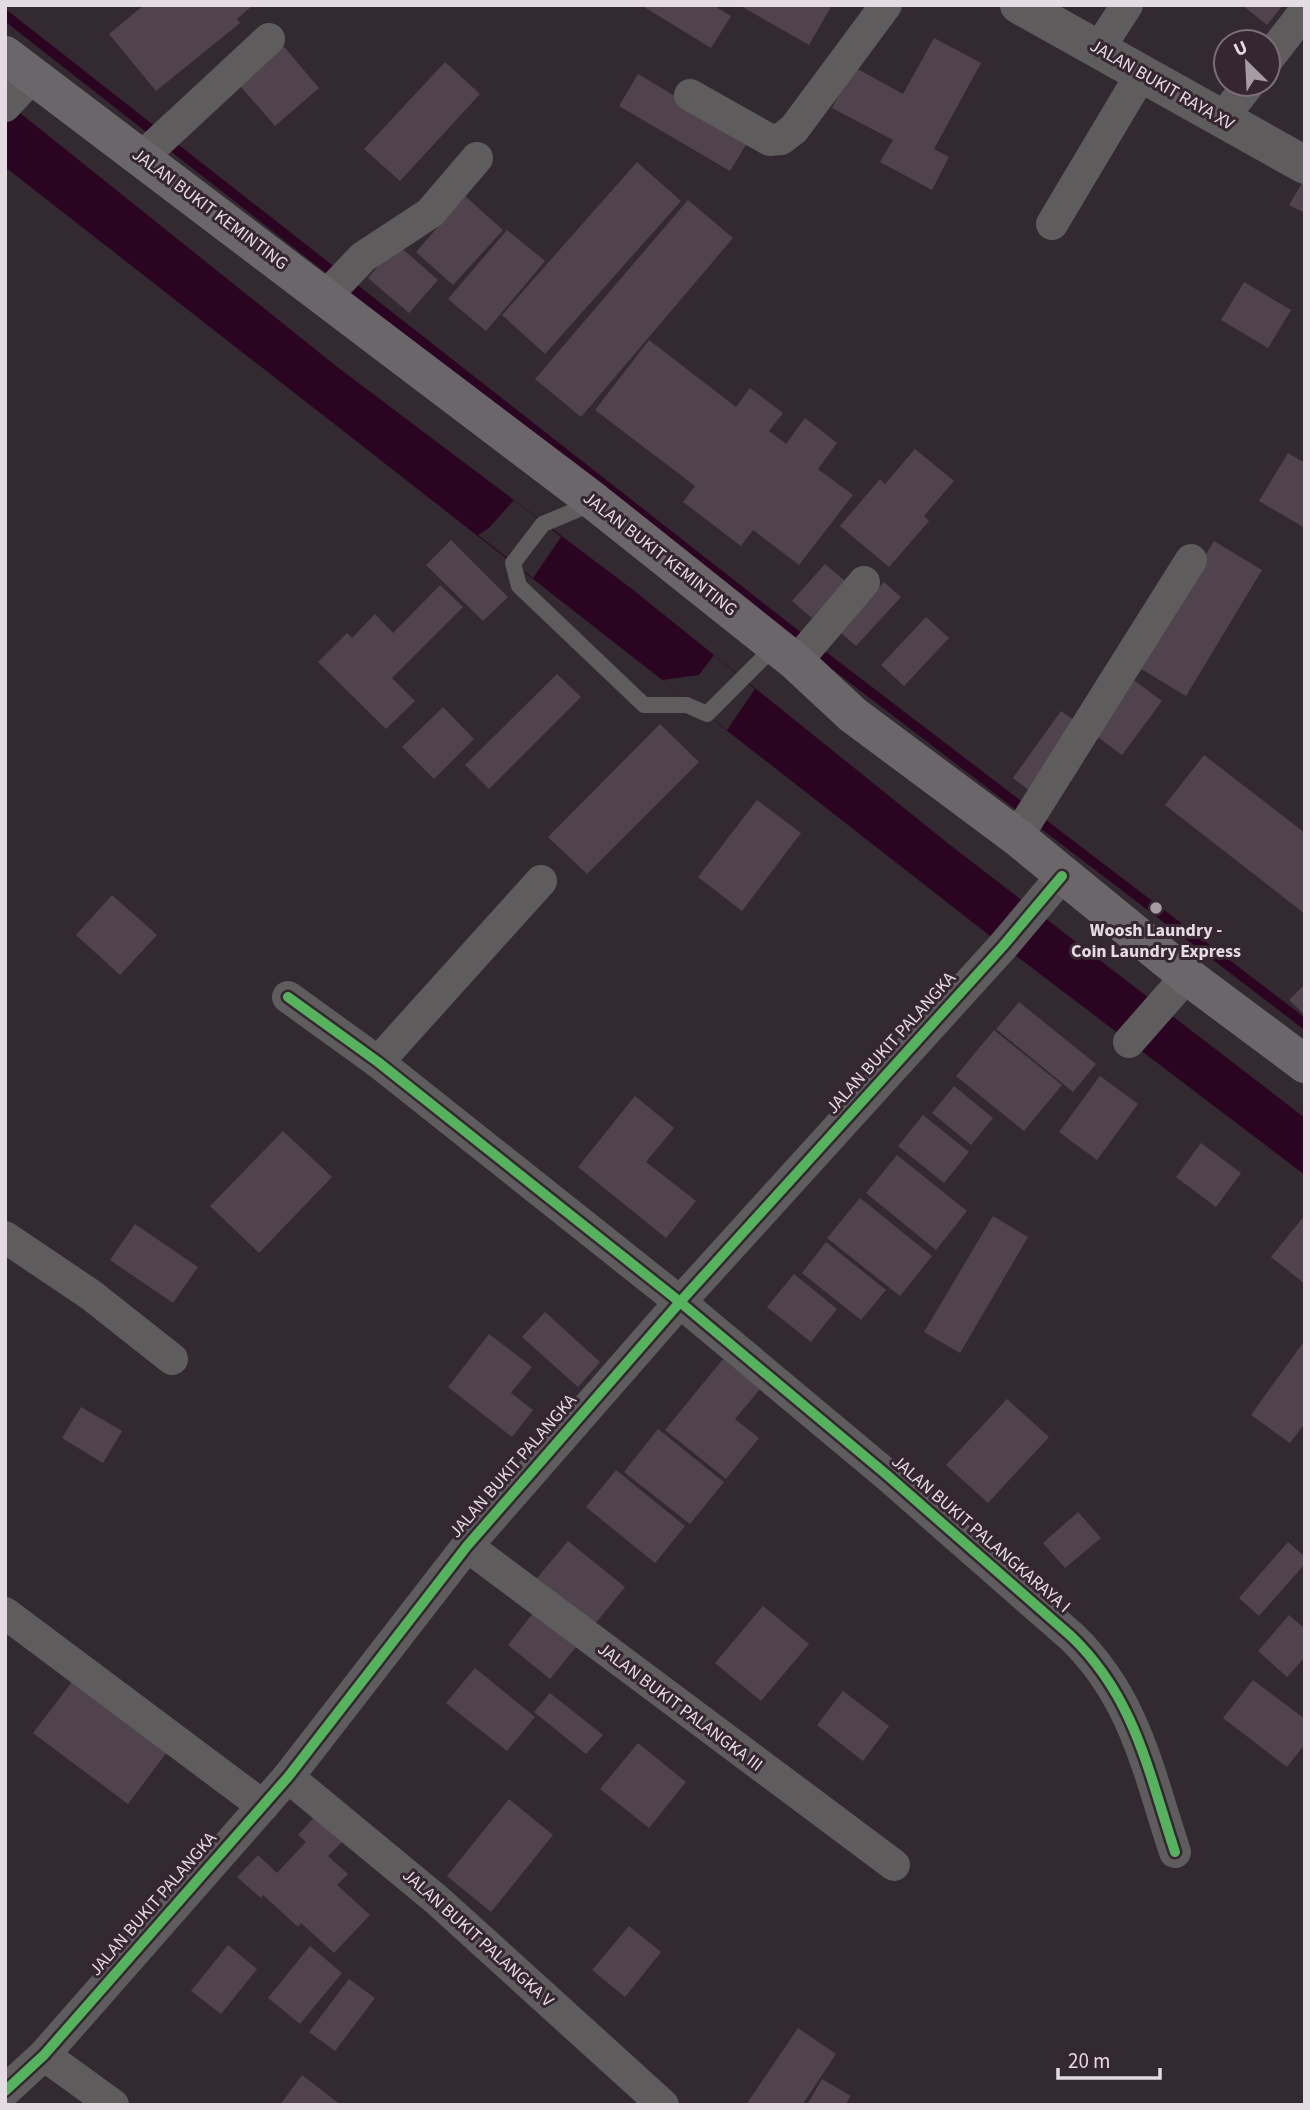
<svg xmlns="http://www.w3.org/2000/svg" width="1310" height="2110" viewBox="0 0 1310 2110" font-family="'Source Sans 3',sans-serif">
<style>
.water{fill:#2b0422}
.pier{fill:#322a30}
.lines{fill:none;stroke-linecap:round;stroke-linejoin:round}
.stream{stroke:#2b0422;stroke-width:10}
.building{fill:#50434e}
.service{stroke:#5f5c5e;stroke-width:16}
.minor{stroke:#5f5c5e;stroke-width:32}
.tertiary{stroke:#5f5c5e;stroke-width:38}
.secondary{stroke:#6b666a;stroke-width:38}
.cycleway-casing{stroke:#352631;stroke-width:15}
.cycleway{stroke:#56b35d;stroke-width:10}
.poi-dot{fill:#a69da4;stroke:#352631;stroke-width:2.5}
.labels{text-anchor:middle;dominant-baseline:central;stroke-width:6;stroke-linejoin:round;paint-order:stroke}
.street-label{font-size:18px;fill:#e5dbe2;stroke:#352631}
.poi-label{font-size:18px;font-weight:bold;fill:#e5dbe2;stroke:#352631}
</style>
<rect width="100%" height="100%" fill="#322a30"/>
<polygon class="water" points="5,101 336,366 632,589 950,845 1305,1118 1305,1175 1003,946 5,167"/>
<g class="pier">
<polygon points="514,500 561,537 533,578 478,535 489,528"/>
<polygon points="714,655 755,689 727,730 662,680 699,675"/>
</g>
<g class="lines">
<polyline class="stream" points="5,15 810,646 1305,1024"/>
</g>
<g class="building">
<polygon points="144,5 253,5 237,19 240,23 156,91 109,34"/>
<polygon points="641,5 713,5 731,16 711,48"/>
<polygon points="739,5 832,5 809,45"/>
<polygon points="1242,5 1283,5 1267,25"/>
<polygon points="934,38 981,63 934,149 949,157 932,190 880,162 893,140 832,108 854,67 903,94"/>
<polygon points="280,42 319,88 275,126 235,80"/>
<polygon points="445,62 480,94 400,181 364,149"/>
<polygon points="638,74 749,140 730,171 619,106"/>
<polygon points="637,162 681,201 545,354 502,315"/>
<polygon points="1305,178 1305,213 1289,205"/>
<polygon points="465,196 503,230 453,285 416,252"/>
<polygon points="688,200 733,238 581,417 535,379"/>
<polygon points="507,230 545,261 486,331 448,299"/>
<polygon points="397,244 438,280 409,313 368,278"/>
<polygon points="1244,282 1291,310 1268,348 1221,320"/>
<polygon points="649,340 736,407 750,388 783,413 769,431 786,444 805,418 837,443 818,469 853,495 799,565 753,530 741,546 683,502 695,486 595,410"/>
<polygon points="915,449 954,481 924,516 929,521 889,567 840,526 880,479 885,484"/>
<polygon points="1288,453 1305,463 1305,528 1259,501"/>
<polygon points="451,540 508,597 483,621 426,565"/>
<polygon points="1214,541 1262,570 1186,696 1138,667"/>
<polygon points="825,564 845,581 812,618 792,601"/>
<polygon points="884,582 901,597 856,646 839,631"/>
<polygon points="440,585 463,607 392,678 415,701 386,729 318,662 347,633 352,638 375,614 393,633"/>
<polygon points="926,617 949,638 904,686 881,665"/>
<polygon points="557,674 581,697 489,789 465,765"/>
<polygon points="1131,678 1162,701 1122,755 1091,732"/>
<polygon points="443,707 474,739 434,779 402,747"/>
<polygon points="1061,711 1081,725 1033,793 1013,778"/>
<polygon points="660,724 699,762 587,874 548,837"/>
<polygon points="1204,755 1305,833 1305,914 1165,805"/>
<polygon points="757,800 801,833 742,911 698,877"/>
<polygon points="112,895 157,935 120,975 76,935"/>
<polygon points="1305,984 1305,1015 1289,1000"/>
<polygon points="1019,1002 1096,1064 1073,1092 996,1029"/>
<polygon points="994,1030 1062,1085 1024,1131 956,1076"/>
<polygon points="1100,1076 1138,1104 1097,1160 1059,1132"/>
<polygon points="954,1086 993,1118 971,1145 932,1113"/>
<polygon points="635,1096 674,1128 646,1162 696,1201 666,1238 578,1167"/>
<polygon points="923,1115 969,1152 944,1183 898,1146"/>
<polygon points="283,1131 332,1177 259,1253 210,1206"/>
<polygon points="1201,1143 1241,1173 1216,1207 1176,1177"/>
<polygon points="897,1155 967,1211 936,1250 866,1193"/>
<polygon points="860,1198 932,1256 900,1296 827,1238"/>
<polygon points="1305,1215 1305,1284 1271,1257"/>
<polygon points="993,1216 1028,1237 960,1353 924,1332"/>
<polygon points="135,1224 198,1267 173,1303 110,1260"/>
<polygon points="826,1242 886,1290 861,1320 802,1273"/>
<polygon points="794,1274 837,1309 811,1342 767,1307"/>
<polygon points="545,1312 600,1362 578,1387 522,1337"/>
<polygon points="489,1334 532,1367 511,1393 533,1410 512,1437 448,1387"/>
<polygon points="1305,1340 1305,1423 1290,1443 1251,1415"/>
<polygon points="723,1359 760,1389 735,1419 759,1438 726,1479 665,1430"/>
<polygon points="1007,1399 1049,1437 988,1503 946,1465"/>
<polygon points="81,1407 122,1431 103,1463 62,1438"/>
<polygon points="658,1429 724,1482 690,1524 624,1472"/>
<polygon points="616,1470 685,1526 655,1563 586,1507"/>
<polygon points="1078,1512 1101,1538 1065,1568 1043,1543"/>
<polygon points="568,1541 625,1587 590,1630 532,1584"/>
<polygon points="1288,1542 1305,1557 1305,1564 1259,1616 1239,1598"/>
<polygon points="763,1606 809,1644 761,1701 715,1663"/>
<polygon points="533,1613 576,1647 550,1679 508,1645"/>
<polygon points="1289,1615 1305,1629 1305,1657 1287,1677 1258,1651"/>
<polygon points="475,1668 535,1717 507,1751 446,1703"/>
<polygon points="75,1678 170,1748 128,1804 33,1733"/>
<polygon points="1253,1680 1305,1719 1305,1744 1287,1767 1223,1718"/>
<polygon points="843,1691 889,1726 863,1761 817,1725"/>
<polygon points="550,1693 603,1735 586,1754 534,1712"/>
<polygon points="638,1743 686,1782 649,1828 600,1789"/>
<polygon points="509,1799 553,1835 491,1912 447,1876"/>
<polygon points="317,1814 345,1839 328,1856 348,1874 337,1885 370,1915 334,1953 301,1923 298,1927 263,1895 261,1898 237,1877 258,1855 277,1873 306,1842 298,1835"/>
<polygon points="629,1926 661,1952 625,1997 592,1970"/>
<polygon points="228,1945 257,1969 221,2014 191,1991"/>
<polygon points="310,1946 342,1973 300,2024 268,1998"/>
<polygon points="349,1979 375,1998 335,2051 309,2032"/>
<polygon points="798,2028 836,2054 802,2105 746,2105"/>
<polygon points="302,2075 341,2105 280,2105"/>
<polygon points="822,2079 851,2096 845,2105 807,2105"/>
</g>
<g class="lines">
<polyline class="service" points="593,503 543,524 513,563 519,586 644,705 687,705 707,714 775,646"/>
<g class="minor">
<polyline points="1098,50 1127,5"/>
<polyline points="1268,59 1305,11"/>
<polyline points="690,95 770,140 781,139 794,129 886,5"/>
<polyline points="5,106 32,77"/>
<polyline points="1221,120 1249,84"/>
<polyline points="142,157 269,39"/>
<polyline points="1052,224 1142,73"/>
<polyline points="326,296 363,257 430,213 477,158"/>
<polyline points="796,662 864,582"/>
<polyline points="1017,837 1191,560"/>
<path d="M288,997L378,1062L680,1302L887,1475L1072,1637C1135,1698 1148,1771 1175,1852"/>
<polyline points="1129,1042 1187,976"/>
<polyline points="378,1062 541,881"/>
<polyline points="5,1237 91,1295 172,1359"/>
<polyline points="467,1546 894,1865"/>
<polyline points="5,1613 263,1806"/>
<polyline points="288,1777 437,1900 663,2105"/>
<polyline points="44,2055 113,2105"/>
<polyline points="5,2091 44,2055 288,1777 467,1546 680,1302 1003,946 1062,876"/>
</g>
<polyline class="tertiary" points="1019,5 1305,165"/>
<polyline class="secondary" points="5,55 595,502 796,662 853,715 1017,837 1187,976 1305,1064"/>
<defs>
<g id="cycleway">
<path d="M288,997L378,1062L680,1302L887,1475L1072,1637C1135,1698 1148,1771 1175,1852"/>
<polyline points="5,2091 44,2055 288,1777 467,1546 680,1302 1003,946 1062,876"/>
</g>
</defs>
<use href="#cycleway" class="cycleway-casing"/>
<use href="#cycleway" class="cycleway"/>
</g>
<circle class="poi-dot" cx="1156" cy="908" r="7"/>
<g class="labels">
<g class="street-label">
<text transform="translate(1162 85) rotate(30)">JALAN BUKIT RAYA XV</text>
<text transform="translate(210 209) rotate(37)">JALAN BUKIT KEMINTING</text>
<text transform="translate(660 554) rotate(38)">JALAN BUKIT KEMINTING</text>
<text transform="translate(891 1043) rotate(-48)">JALAN BUKIT PALANGKA</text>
<text transform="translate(513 1466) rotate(-49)">JALAN BUKIT PALANGKA</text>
<text transform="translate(981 1534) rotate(41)">JALAN BUKIT PALANGKARAYA I</text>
<text transform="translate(680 1707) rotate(37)">JALAN BUKIT PALANGKA III</text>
<text transform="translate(153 1904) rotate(-49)">JALAN BUKIT PALANGKA</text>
<text transform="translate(478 1938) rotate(42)">JALAN BUKIT PALANGKA V</text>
</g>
<g class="poi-label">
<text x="1156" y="930">Woosh Laundry -<tspan x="1156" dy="21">Coin Laundry Express</tspan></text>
</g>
</g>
<rect width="1310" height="2110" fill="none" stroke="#e5dbe2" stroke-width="14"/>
<g transform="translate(1247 63) rotate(336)"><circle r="33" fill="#352631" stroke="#7b6e78" stroke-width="2"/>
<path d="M0-5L12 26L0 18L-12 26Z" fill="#a69da4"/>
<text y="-10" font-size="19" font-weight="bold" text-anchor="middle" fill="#e5dbe2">U</text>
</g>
<path d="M1058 2068v10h102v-10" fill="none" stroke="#e5dbe2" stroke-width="3.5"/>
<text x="1068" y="2068" font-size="21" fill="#e5dbe2" stroke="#352631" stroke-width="5" paint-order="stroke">20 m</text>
</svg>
